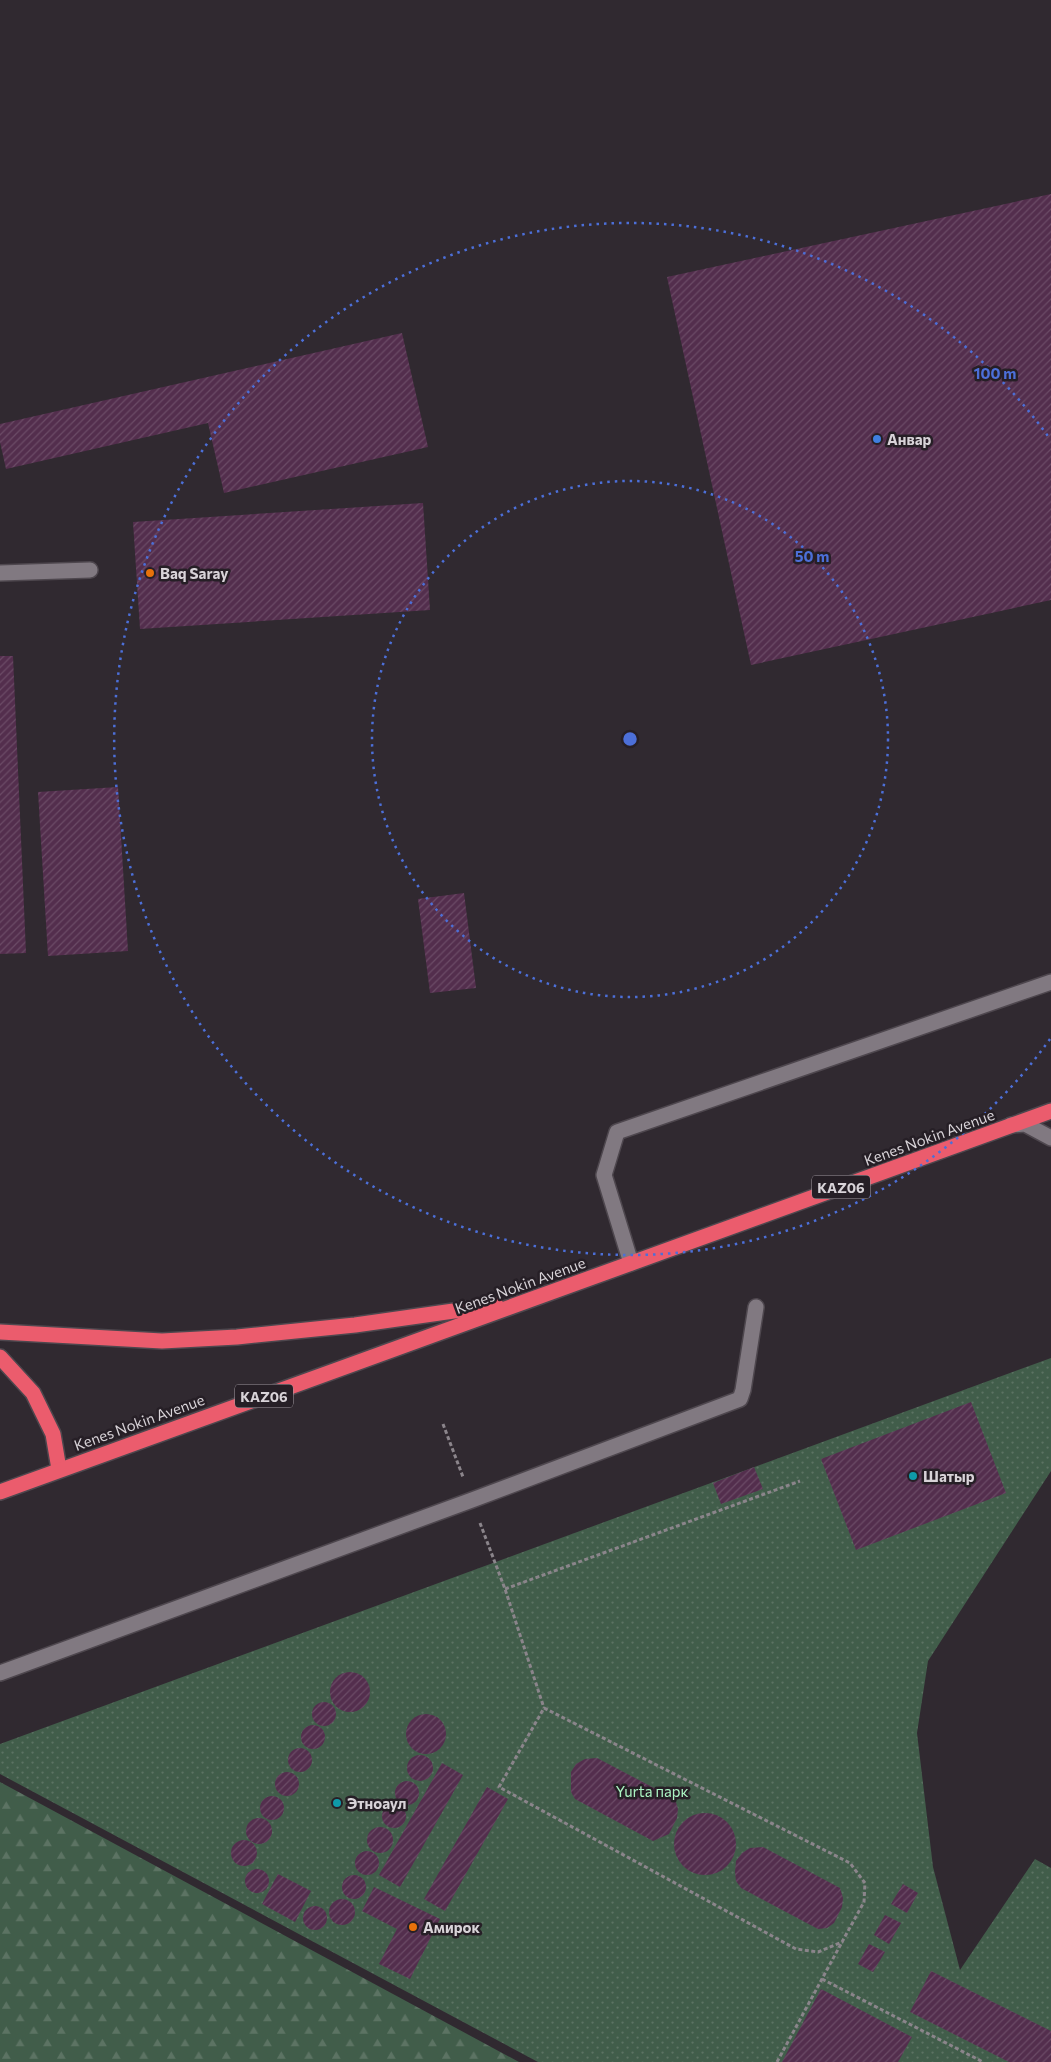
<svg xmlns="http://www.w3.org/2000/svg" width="1051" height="2062" viewBox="0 0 1051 2062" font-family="Commissioner,sans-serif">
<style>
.forest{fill:url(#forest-firs)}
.park{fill:url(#park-dots)}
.building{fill:url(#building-hatch)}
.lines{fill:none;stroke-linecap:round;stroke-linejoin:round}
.lane-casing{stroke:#4e474e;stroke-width:18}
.highway-casing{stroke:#4e474e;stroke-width:18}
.path{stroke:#8b858b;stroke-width:3;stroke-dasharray:4 2.5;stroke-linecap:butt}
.lane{stroke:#817981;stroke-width:15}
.highway{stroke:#eb5c6d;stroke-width:15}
.ring{fill:none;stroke:#4c6fd8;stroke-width:2.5;stroke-dasharray:2.5 5}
.shop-dot{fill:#3f7fe0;stroke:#261f26;stroke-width:2}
.food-dot{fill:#e8710a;stroke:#261f26;stroke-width:2}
.culture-dot{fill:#0f9aa8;stroke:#261f26;stroke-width:2}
.labels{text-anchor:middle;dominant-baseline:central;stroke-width:5;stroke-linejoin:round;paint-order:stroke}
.shield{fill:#261f26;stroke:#a39da3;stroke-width:1}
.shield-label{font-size:14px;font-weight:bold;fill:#d8d3d8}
.poi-label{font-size:15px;font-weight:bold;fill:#d8d3d8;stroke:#261f26;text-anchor:start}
.street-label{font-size:15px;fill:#d8d3d8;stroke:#261f26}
.park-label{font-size:15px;fill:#abf5c3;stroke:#261f26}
.centre{fill:#4c6fd8;stroke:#261f26;stroke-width:2.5}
.ring-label{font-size:15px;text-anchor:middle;font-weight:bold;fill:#4c6fd8;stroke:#261f26;stroke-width:5;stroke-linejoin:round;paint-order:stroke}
</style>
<defs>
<pattern id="forest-firs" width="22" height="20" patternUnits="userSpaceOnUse" patternTransform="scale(1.25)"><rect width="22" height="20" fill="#415d4a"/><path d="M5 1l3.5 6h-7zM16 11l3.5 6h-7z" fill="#5c7363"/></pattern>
<pattern id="park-dots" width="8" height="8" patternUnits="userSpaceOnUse" patternTransform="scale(1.25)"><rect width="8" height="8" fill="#415d4a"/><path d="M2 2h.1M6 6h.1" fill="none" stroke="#5c7363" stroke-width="1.8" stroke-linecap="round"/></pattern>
<pattern id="building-hatch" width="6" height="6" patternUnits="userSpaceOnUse" patternTransform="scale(1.25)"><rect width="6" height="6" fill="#532e4d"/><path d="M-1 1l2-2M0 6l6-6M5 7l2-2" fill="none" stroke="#6b4b66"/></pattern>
</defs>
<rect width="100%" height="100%" fill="#302930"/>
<polygon class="forest" points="0,1782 519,2062 0,2062"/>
<polygon class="park" points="1051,1358 1051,1471 928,1661 917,1733 933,1867 960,1970 1035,1859 1051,1868 1051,2062 538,2062 0,1774 0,1744"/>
<g class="building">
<polygon points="1051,194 1051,600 751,665 667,277"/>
<polygon points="402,333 428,447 224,493 208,423 6,469 0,442 0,424"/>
<polygon points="423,503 430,610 140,629 133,522"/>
<polygon points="0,656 13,656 26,953 0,954"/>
<polygon points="118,787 128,951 48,956 38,792"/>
<polygon points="464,893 476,988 430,993 418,899"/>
<polygon points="971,1402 1006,1493 856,1550 821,1459"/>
<polygon points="754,1467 763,1489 721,1504 713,1483"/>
<circle cx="350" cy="1692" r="20"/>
<circle cx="324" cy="1714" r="12"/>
<circle cx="426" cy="1734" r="20"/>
<circle cx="313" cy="1737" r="12"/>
<circle cx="300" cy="1760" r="12"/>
<circle cx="420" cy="1768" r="13"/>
<polygon points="597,1758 675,1799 678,1809 677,1818 669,1834 653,1841 575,1799 571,1792 571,1772 576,1764 585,1759"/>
<polygon points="442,1763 463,1775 400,1887 379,1875"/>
<circle cx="287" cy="1784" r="12"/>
<circle cx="407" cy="1793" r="12"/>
<polygon points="487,1787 508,1799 445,1911 424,1899"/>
<circle cx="272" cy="1808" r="12"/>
<circle cx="394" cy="1816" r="12"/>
<circle cx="705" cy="1844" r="31"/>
<circle cx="259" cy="1831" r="13"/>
<circle cx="380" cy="1840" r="13"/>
<circle cx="244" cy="1853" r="13"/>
<polygon points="763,1847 840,1888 843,1898 842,1907 834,1923 827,1928 818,1929 741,1888 736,1881 735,1872 736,1861 742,1853 750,1848"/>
<circle cx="367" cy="1863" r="12"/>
<circle cx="257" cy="1881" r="12"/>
<polygon points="278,1874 311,1891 295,1922 262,1904"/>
<circle cx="354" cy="1887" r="12"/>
<polygon points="903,1884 918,1893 907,1913 891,1904"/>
<polygon points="374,1887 440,1919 410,1979 379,1964 397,1929 362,1911"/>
<circle cx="342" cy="1912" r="13"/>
<circle cx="315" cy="1918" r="12"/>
<polygon points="885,1915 901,1923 889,1944 874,1935"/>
<polygon points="869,1944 885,1952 873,1972 858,1964"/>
<polygon points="931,1971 1051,2031 1051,2062 1009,2062 910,2012"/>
<polygon points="821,1989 912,2037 898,2062 782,2062"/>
</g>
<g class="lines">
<defs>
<g id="lane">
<polyline points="0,573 90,570"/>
<polyline points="1011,1125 1025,1124 1051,1138"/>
<polyline points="631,1263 604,1175 617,1132 1051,982"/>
<polyline points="0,1673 472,1500 740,1399 743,1390 756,1307"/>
</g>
<g id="highway">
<polyline points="0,1332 162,1341 237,1337 355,1325 496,1305"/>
<polyline points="0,1357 33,1393 53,1434 59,1469"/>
<polyline points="0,1492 1051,1111"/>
</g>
</defs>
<use href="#lane" class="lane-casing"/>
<use href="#highway" class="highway-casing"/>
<g class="path">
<polyline points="443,1424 463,1477"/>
<polyline points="480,1523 505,1589 544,1708"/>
<polyline points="505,1589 800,1481"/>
<polygon points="544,1708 850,1863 865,1883 864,1902 842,1942 818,1952 796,1949 499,1787"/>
<polyline points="822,1979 983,2062"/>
<polyline points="777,2062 842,1942"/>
</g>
<use href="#lane" class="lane"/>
<use href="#highway" class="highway"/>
</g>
<g class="ring">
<circle cx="630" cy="739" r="258"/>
<path d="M1050 1039A516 516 0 1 1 1050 439"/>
</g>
<circle class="shop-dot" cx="877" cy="439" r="5"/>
<g class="food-dot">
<circle cx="150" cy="573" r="5"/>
<circle cx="413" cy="1927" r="5"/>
</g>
<g class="culture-dot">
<circle cx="913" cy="1476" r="5"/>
<circle cx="337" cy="1803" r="5"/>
</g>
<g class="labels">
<g class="shield">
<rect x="812" y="1175.5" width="58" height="23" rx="4"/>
<rect x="235" y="1384.5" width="58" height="23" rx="4"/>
</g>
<g class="shield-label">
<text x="841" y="1187">KАZ06</text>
<text x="264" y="1396">KАZ06</text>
</g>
<g class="poi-label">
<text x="887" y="439">Анвар</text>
<text x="160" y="573">Baq Saray</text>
<text x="923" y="1476">Шатыр</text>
<text x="347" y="1803">Этноаул</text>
<text x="423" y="1927">Амирок</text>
</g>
<g class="street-label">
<text transform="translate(929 1137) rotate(-20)">Kenes Nokin Avenue</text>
<text transform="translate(520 1285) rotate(-20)">Kenes Nokin Avenue</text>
<text transform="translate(139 1422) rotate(-20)">Kenes Nokin Avenue</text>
</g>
<g class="park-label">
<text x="652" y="1791">Yurta парк</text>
</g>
</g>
<circle cx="630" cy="739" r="8" class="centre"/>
<g class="ring-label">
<text x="995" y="379">100 m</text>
<text x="812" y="562">50 m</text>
</g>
</svg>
